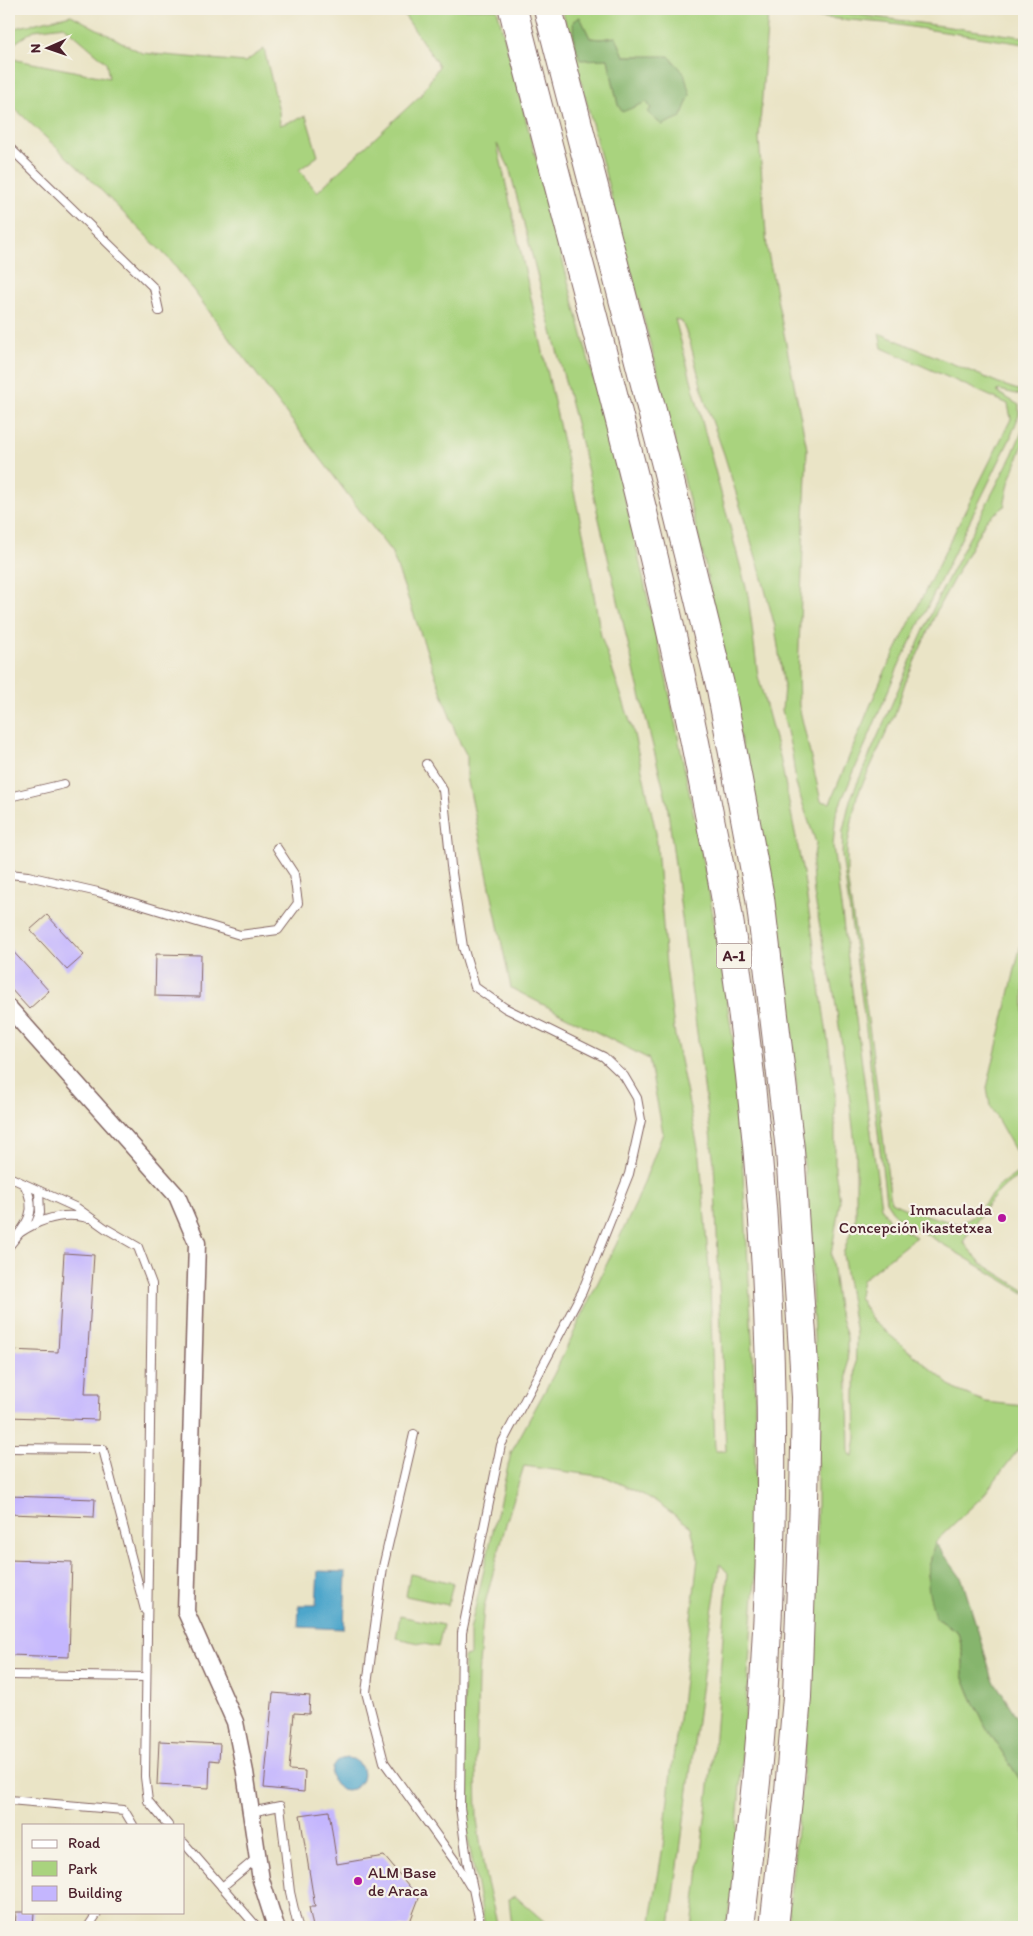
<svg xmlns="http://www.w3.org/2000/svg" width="1033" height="1936" viewBox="0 0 1033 1936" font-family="Itim,sans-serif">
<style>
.green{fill:#a9d37e;stroke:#7a7954;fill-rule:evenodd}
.forest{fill:#86b56d;stroke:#686a4c}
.water{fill:#4ea6cb;stroke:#4c627b}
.building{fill:#c4b6fe}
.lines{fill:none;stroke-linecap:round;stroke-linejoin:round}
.service-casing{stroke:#826461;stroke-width:10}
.minor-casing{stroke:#826461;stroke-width:19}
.motorway-casing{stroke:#826461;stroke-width:30}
.service{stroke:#fff;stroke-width:8}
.minor{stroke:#fff;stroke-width:16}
.motorway{stroke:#fff;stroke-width:28}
.poi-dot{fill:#b5179e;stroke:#f7f3e8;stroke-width:2}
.labels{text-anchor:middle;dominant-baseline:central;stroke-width:4.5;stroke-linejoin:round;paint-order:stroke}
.shield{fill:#f7f3e8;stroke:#7e5f64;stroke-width:1}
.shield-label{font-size:15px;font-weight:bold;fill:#4a1f2b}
.poi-label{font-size:16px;fill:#4a1f2b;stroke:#f7f3e8;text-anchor:end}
</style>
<rect width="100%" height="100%" fill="#f7f3e8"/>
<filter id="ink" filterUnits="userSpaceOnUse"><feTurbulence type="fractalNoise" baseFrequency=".02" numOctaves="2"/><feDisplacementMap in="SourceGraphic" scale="10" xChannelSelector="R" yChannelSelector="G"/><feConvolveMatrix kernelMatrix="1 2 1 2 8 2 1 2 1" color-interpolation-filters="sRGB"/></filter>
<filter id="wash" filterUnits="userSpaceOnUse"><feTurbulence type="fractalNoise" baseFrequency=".0096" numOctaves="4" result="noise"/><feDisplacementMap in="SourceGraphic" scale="20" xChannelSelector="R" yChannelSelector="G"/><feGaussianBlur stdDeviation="1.12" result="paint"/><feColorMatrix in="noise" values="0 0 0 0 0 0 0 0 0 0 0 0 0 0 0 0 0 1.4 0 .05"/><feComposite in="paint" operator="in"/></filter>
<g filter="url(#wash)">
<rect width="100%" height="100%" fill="#eae4c6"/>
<g class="green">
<path d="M393,9H497L628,511L667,682L708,885L733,1040L743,1172L755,1393V1581L732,1894L726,1927H692L715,1736L728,1573L720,1564L708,1637L670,1927H650L663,1846L671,1771L681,1705L698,1558L691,1527L654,1500L606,1477L524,1466L507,1520L484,1607L478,1676L476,1767L477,1820L484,1870L498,1927H485L468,1839L462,1792L464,1657L470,1656V1630L511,1453L554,1374L636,1203L663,1133L649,1059L511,988L467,777V756L458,739L392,553L171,261L88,177L9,103V56L17,60L109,78L106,62L64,26L34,30L12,45L9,44V23L15,28L71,15L142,53L245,62L264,49L279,111L280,125L306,116L318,156L299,170L317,192L421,95L439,66L405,16ZM497,144L509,167L582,446L636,678L667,803L714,1163L726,1451H715L710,1282L700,1157L675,1036L666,966L656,832L633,730L601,636L584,537Z"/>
<path d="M562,9H815L1024,37V44L885,23L768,13L759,138L767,248L807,449L798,672L799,706L821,801L830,803L880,682L1011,419L1008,404L882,348L879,333L1006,386L1021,391L1024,387V395H1020L999,390L997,392L1019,405V415L1010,439L899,665L836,814L833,846L881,1207L890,1222L916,1237L862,1280L859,1297L873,1321L956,1390L986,1402L1024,1406V1442L983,1496L935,1542L927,1575L935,1617L958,1632L963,1654V1675L971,1695L986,1727L1024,1786V1927H787L806,1741L817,1574V1407L809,1216L790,1019L770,883L704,560L657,370ZM580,17L590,38L600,39L616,37L624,56H640L662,125L647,112L651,109L647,102L618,105L608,59L573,21ZM675,319L682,322L690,342L705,401L724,454L759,567L775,627L784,687L782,710L792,753L796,784L816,843L812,867L814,894L824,949L834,993L848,1085L856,1153V1217L843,1254L856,1334L855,1397L856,1437L853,1457L849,1454L847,1337L838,1309L831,1255L840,1201L835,1170V1089L804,878L780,757L758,676L748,595Z"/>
<path d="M1024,427V441L1009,483L1004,507L986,520L939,606L905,683L895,714L857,796L847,848V876L871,1040L891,1202L908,1210L958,1224L973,1217L998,1187L1024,1168V1175C999,1181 977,1221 963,1242L981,1263L1024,1290V1293L896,1216L886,1201L867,1037L842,855L843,830L850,800L937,600L1012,455Z"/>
<polygon points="1024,931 1024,1166 990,1106 987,1088"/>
<polygon points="410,1574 453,1583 448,1605 406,1596"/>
<polygon points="400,1616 443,1625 438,1647 396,1638"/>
<polygon points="515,1896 546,1923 541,1927 512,1927 509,1899"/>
</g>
<g class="forest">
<polygon points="580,17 590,38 600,39 616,37 624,56 669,56 684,73 690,95 681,117 662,125 647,112 651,109 647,102 622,112 618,105 608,59 580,60 574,40 573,22"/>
<polygon points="935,1542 962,1579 992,1677 1024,1729 1024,1786 986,1727 971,1695 963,1675 963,1654 958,1632 935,1617 929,1593 927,1575"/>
</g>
<g class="water">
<polygon points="318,1571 346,1572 344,1629 298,1627 299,1605 316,1605"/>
<circle cx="347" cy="1774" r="16"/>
</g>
<g id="blocks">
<g class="building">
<polygon points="47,915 84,955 67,970 30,930"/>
<polygon points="9,947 49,991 29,1009 9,987"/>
<polygon points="156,954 201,955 200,997 155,996"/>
<polygon points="64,1253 94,1255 85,1394 99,1394 98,1420 9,1417 9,1350 58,1352"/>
<polygon points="9,1496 95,1499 94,1517 9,1514"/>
<polygon points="9,1560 72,1562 69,1657 9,1655"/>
<polygon points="273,1693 310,1696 309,1714 294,1713 289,1770 305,1771 304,1792 264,1788"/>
<polygon points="159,1741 220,1744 219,1761 210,1760 209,1788 157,1785"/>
<polygon points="329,1811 337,1864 384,1856 419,1898 408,1927 313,1927 309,1907 315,1907 300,1815"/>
<polygon points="16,1912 34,1912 33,1927 15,1927"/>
</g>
</g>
</g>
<g filter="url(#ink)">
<use href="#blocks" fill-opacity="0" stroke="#826461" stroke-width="1"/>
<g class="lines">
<defs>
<g id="service">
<polyline points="9,147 154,288 159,311"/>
<polyline points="426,764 443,790 451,866 463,947 475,987 505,1008 604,1057 624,1076 637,1098 641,1120 629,1174 582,1292 501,1445 462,1633 460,1807 467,1860 481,1927"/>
<polyline points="9,797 64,784"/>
<polyline points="9,874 28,876 98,892 240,935 278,930 298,903 294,874 277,848"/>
<polyline points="9,1177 77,1208 105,1228 138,1247 152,1284 145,1777 148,1801 168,1825"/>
<polyline points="36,1223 40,1213 39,1191"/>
<path d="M21,1232C41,1219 64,1212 88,1218"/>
<path d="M9,1246C27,1225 39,1210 24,1184"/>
<polyline points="414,1434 383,1567 366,1692 384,1762 455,1861 470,1886"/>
<polyline points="9,1448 103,1449 145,1610"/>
<polyline points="9,1675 146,1677"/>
<polyline points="9,1800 124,1810 133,1825"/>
<polyline points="251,1812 280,1806 290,1892 298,1927"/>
<polyline points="184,1843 257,1927"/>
<polyline points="222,1887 258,1857"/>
<polyline points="88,1927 98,1912"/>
</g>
<polyline id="minor" points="9,1008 177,1196 197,1243 186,1612 235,1722 245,1772 261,1880 276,1927"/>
<g id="motorway">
<path d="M513,9C579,271 655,531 706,798C713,836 722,874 728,913C770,1176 781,1448 762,1713C757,1785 748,1856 740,1927"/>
<polyline points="548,9 666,465 721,689 760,898 790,1150 806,1397 804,1500 797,1697 789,1791 774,1927"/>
</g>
</defs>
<use href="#service" class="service-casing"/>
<use href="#minor" class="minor-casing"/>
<use href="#motorway" class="motorway-casing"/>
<use href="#service" class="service"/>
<use href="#minor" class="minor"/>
<use href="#motorway" class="motorway"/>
</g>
</g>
<g class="poi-dot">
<circle cx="1002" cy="1218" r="5"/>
<circle cx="358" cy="1881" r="5"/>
</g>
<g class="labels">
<rect class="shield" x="716.5" y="943.5" width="35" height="25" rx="4"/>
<g class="shield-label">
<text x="734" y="956">A-1</text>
</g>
<g class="poi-label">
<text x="992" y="1209">Inmaculada<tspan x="992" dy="18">Concepción ikastetxea</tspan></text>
<text x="368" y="1872" text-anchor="start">ALM Base<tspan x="368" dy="18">de Araca</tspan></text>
</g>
</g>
<rect width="1033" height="1936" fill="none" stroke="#f7f3e8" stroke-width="30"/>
<rect x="22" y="1824" width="162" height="90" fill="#f7f3e8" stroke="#b29e9c"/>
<rect x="32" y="1840" width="25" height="8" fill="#ffffff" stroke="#b29e9c"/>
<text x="68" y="1848" font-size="15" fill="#4a1f2b">Road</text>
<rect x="32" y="1861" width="25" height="15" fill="#a9d37e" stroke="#b29e9c"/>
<text x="68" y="1874" font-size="15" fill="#4a1f2b">Park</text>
<rect x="32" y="1886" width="25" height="15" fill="#c4b6fe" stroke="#b29e9c"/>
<text x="68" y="1898" font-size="15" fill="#4a1f2b">Building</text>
<g transform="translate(48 48) rotate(268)" stroke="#f7f3e8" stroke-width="4" paint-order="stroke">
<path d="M0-4L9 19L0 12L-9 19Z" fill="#4a1f2b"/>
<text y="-8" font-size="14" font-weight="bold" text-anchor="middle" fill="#4a1f2b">N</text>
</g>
</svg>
